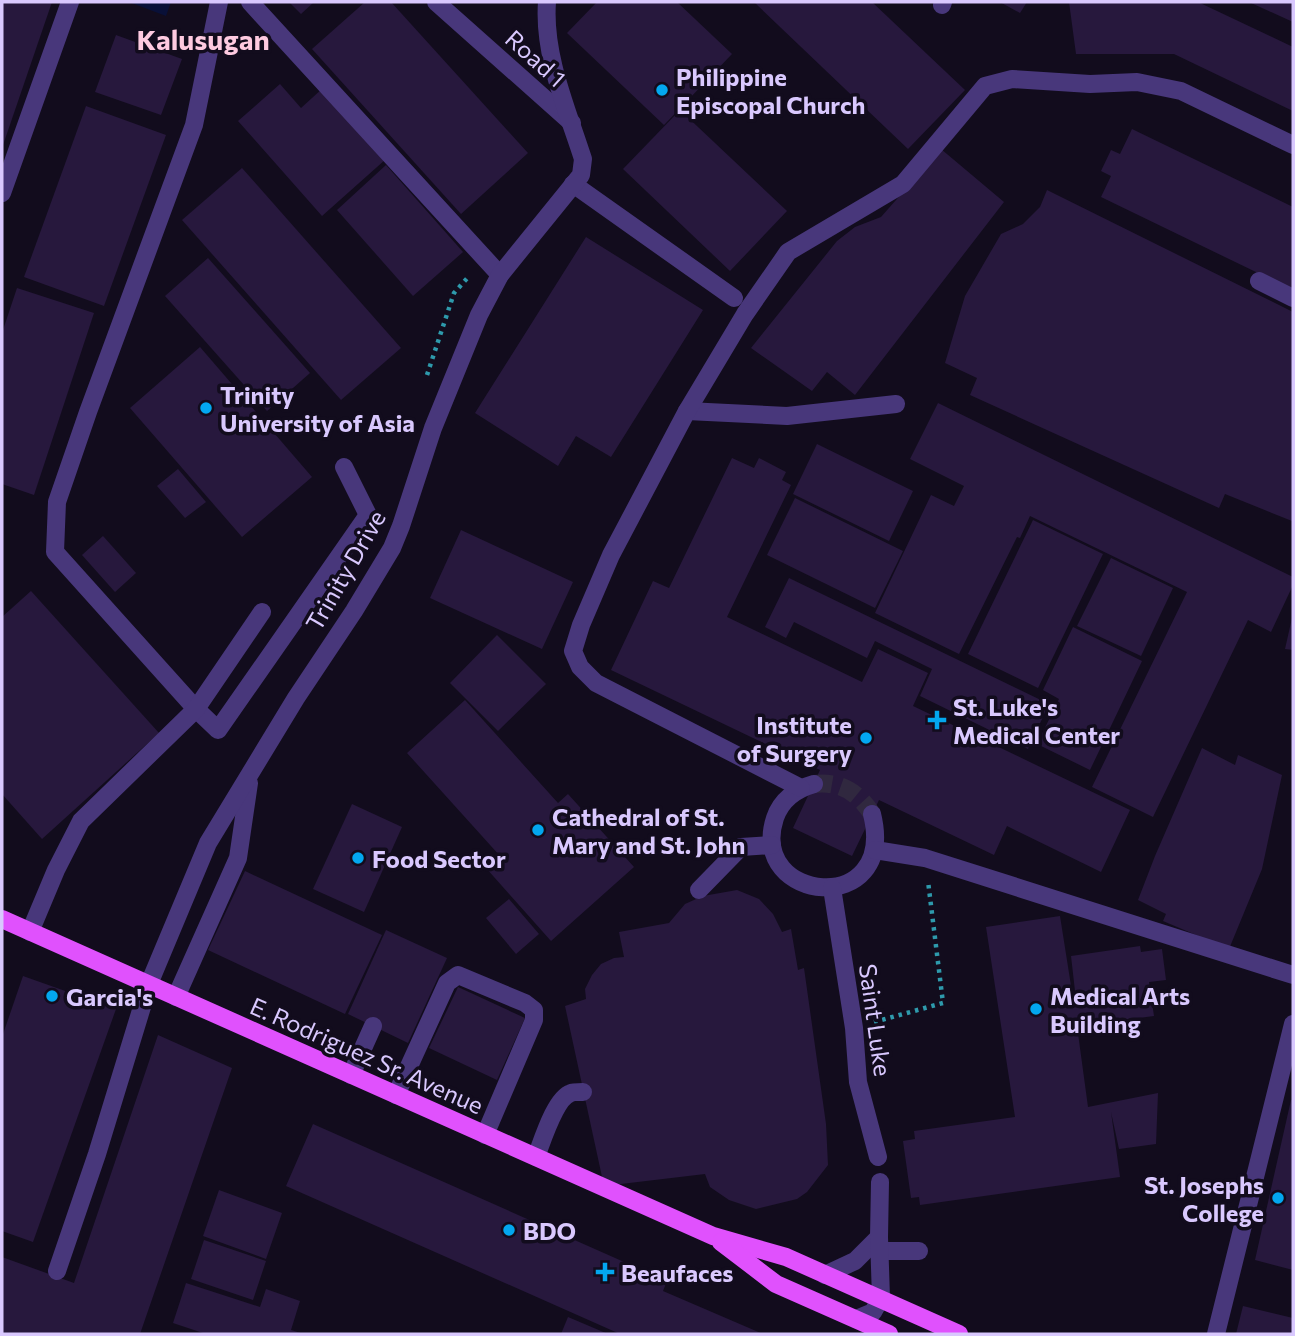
<svg xmlns="http://www.w3.org/2000/svg" width="1295" height="1336" viewBox="0 0 1295 1336" font-family="Commissioner,sans-serif">
<style>
.water{fill:#091038}
.building{fill:#27183d}
.lines{fill:none;stroke-linecap:round;stroke-linejoin:round}
.minor-tunnel{stroke:#30283f;stroke-width:18;stroke-dasharray:18 9;stroke-linecap:butt}
.path{stroke:#2e9aac;stroke-width:4.5;stroke-dasharray:3.5 5;stroke-linecap:butt}
.minor{stroke:#48377b;stroke-width:18}
.major{stroke:#e051fd;stroke-width:18}
.poi-dot{fill:#03a7ef;stroke:#120c1d;stroke-width:2.5}
.labels{text-anchor:middle;dominant-baseline:central;stroke-width:7;stroke-linejoin:round;paint-order:stroke}
.street-label{font-size:24px;fill:#d9c8fe;stroke:#120c1d}
.poi-label{font-size:24px;font-weight:bold;fill:#d9c8fe;stroke:#120c1d;text-anchor:start}
.quarter-label{font-size:28px;font-weight:bold;fill:#fecae0;stroke:#120c1d}
</style>
<rect width="100%" height="100%" fill="#120c1d"/>
<polygon class="water" points="129,2 171,2 166,16"/>
<g class="building">
<polygon points="2,2 52,2 2,148"/>
<polygon points="289,2 314,2 301,14"/>
<polygon points="365,2 391,2 528,153 461,214 312,49"/>
<polygon points="597,2 677,2 732,54 664,125 567,33"/>
<polygon points="754,2 872,2 965,90 908,149"/>
<polygon points="1000,2 1027,2 1020,13"/>
<polygon points="1069,2 1198,2 1293,47 1293,111 1174,54 1076,54"/>
<polygon points="1249,2 1293,2 1293,22"/>
<polygon points="116,35 182,59 161,115 95,92"/>
<polygon points="280,84 301,108 323,88 386,159 322,216 238,121"/>
<polygon points="86,106 166,135 104,306 24,277"/>
<polygon points="680,110 787,211 730,271 623,169"/>
<polygon points="1132,129 1293,207 1293,290 1101,197 1111,176 1101,171 1111,150 1120,154"/>
<polygon points="941,149 1004,202 855,395 827,372 812,391 751,348 837,241 855,227 881,217"/>
<polygon points="386,165 463,252 413,296 337,210"/>
<polygon points="242,168 401,348 341,400 182,220"/>
<polygon points="1047,190 1293,312 1292,521 1225,494 1219,508 970,395 977,378 945,363 965,296 1001,234 1023,224 1040,207"/>
<polygon points="586,237 703,310 611,457 576,436 558,466 475,413"/>
<polygon points="208,258 310,373 267,411 165,296"/>
<polygon points="17,288 94,313 34,495 2,484 2,333"/>
<polygon points="200,347 312,477 242,537 130,408"/>
<polygon points="938,403 1293,577 1293,585 1271,632 1248,620 1153,817 1092,787 1187,592 1030,516 1020,538 1017,537 959,654 875,613 931,495 954,506 964,486 910,459"/>
<polygon points="817,444 913,491 889,541 793,494"/>
<polygon points="732,458 754,468 759,458 786,472 782,480 791,485 727,617 862,682 878,649 928,673 913,706 1130,810 1101,872 1007,826 994,855 879,800 852,856 793,828 820,770 611,670 653,581 669,588"/>
<polygon points="178,469 206,502 185,518 157,486"/>
<polygon points="795,498 903,551 875,608 767,555"/>
<polygon points="1033,520 1103,554 1038,688 968,654"/>
<polygon points="461,530 573,582 542,649 430,598"/>
<polygon points="103,536 136,573 115,592 82,555"/>
<polygon points="1111,558 1173,588 1141,656 1077,626"/>
<polygon points="789,578 1049,704 1028,749 920,696 932,669 875,641 867,658 794,622 786,638 765,627"/>
<polygon points="31,591 159,733 42,839 2,794 2,617"/>
<polygon points="1292,618 1293,618 1293,650 1285,649"/>
<polygon points="1073,627 1142,661 1090,770 1037,744 1059,699 1043,690"/>
<polygon points="497,635 546,684 498,731 450,683"/>
<polygon points="465,700 558,803 568,794 634,867 551,941 486,868 500,856 407,753"/>
<polygon points="1202,748 1235,765 1238,755 1282,775 1262,869 1229,949 1163,921 1166,914 1138,900 1155,856"/>
<polygon points="352,804 402,827 364,912 313,889"/>
<polygon points="245,871 382,935 345,1014 208,950"/>
<polygon points="737,890 759,899 773,914 782,932 791,929 798,970 804,968 826,1124 828,1165 807,1192 797,1199 756,1209 729,1200 710,1187 705,1174 604,1186 565,1006 586,999 585,989 592,975 601,964 614,958 624,957 619,932 669,923 685,904 703,896"/>
<polygon points="509,899 539,934 516,954 486,918"/>
<polygon points="1060,916 1072,992 1075,991 1071,956 1140,946 1141,952 1162,949 1166,980 1149,982 1154,1016 1077,1026 1088,1107 1158,1093 1156,1144 1119,1149 1111,1112 1120,1177 920,1205 919,1197 911,1198 903,1141 915,1139 914,1131 1015,1117 986,927"/>
<polygon points="386,930 447,958 408,1043 348,1014"/>
<polygon points="23,976 116,1009 33,1242 2,1231 2,1037"/>
<polygon points="458,987 525,1018 497,1080 429,1048"/>
<polygon points="158,1035 232,1068 140,1334 2,1334 2,1257 74,1283"/>
<polygon points="1291,1100 1293,1100 1293,1270 1255,1260"/>
<polygon points="313,1124 667,1281 663,1291 763,1334 620,1334 286,1186"/>
<polygon points="219,1190 282,1213 266,1259 203,1236"/>
<polygon points="204,1240 266,1261 253,1300 191,1279"/>
<polygon points="186,1283 260,1307 266,1289 300,1301 291,1330 304,1334 206,1334 173,1323"/>
<polygon points="1243,1306 1293,1318 1293,1334 1236,1334"/>
<polygon points="568,1317 608,1334 561,1334"/>
</g>
<g class="lines">
<path class="minor-tunnel" d="M814,784C840,781 858,792 872,814"/>
<g class="path">
<polyline points="427,375 454,293 470,275"/>
<polyline points="874,1022 943,1003 928,881"/>
</g>
<g class="minor">
<polyline points="219,2 194,125 88,412 57,502 55,552 196,709 218,730 368,515 344,467"/>
<polyline points="250,2 500,275"/>
<polyline points="436,2 572,123"/>
<polyline points="942,5 943,2"/>
<polyline points="573,184 734,298"/>
<polyline points="2,193 70,2"/>
<polyline points="1259,281 1293,298"/>
<polyline points="687,411 787,416 896,404"/>
<path d="M814,784C796,789 781,800 775,818C747,903 898,919 872,814"/>
<polyline points="801,788 596,683 580,667 573,651 581,625 611,555 687,411 745,314 788,252 903,184 985,86 1012,79 1090,84 1137,82 1181,91 1293,145"/>
<polyline points="875,850 925,858 1293,975"/>
<polyline points="832,888 854,1028 858,1082 878,1157"/>
<polyline points="699,890 741,847 772,845"/>
<polyline points="30,932 56,870 81,821 196,709 262,612"/>
<polyline points="176,997 238,858 249,783"/>
<polyline points="351,1075 373,1026"/>
<polyline points="396,1095 447,983 458,975 525,1003 534,1010 534,1020 485,1135"/>
<path d="M536,1157C542,1142 555,1098 571,1093C573,1092 581,1092 583,1092"/>
<polyline points="880,1251 919,1251"/>
<path d="M57,1271L97,1154L149,984L208,843L296,698L354,611L392,548L401,526L433,428L479,315L500,275L581,175L583,159C567,109 543,55 547,2"/>
<polyline points="825,1275 855,1261 879,1237"/>
<polyline points="856,1319 873,1312 881,1298 879,1237 880,1182"/>
<polyline points="1216,1334 1293,1024"/>
</g>
<g class="major">
<polyline points="2,919 713,1236 786,1257 959,1334"/>
<polyline points="721,1242 776,1284 889,1334"/>
</g>
</g>
<g class="poi-dot">
<circle cx="662" cy="90" r="7"/>
<circle cx="206" cy="408" r="7"/>
<path d="M933.5 709.5h7v7h7v7h-7v7h-7v-7h-7v-7h7z"/>
<circle cx="866" cy="738" r="7"/>
<circle cx="538" cy="830" r="7"/>
<circle cx="358" cy="858" r="7"/>
<circle cx="52" cy="996" r="7"/>
<circle cx="1036" cy="1009" r="7"/>
<circle cx="1278" cy="1198" r="7"/>
<circle cx="509" cy="1230" r="7"/>
<path d="M601.5 1261.5h7v7h7v7h-7v7h-7v-7h-7v-7h7z"/>
</g>
<g class="labels">
<g class="street-label">
<text transform="translate(536 58) rotate(42)">Road 1</text>
<text transform="translate(345 570) rotate(-60)">Trinity Drive</text>
<text transform="translate(876 1020) rotate(82)">Saint Luke</text>
<text transform="translate(367 1055) rotate(24)">E. Rodriguez Sr. Avenue</text>
</g>
<g class="poi-label">
<text x="676" y="76">Philippine<tspan x="676" dy="28">Episcopal Church</tspan></text>
<text x="220" y="394">Trinity<tspan x="220" dy="28">University of Asia</tspan></text>
<text x="953" y="706">St. Luke's<tspan x="953" dy="28">Medical Center</tspan></text>
<text x="852" y="724" text-anchor="end">Institute<tspan x="852" dy="28">of Surgery</tspan></text>
<text x="552" y="816">Cathedral of St.<tspan x="552" dy="28">Mary and St. John</tspan></text>
<text x="372" y="858">Food Sector</text>
<text x="1050" y="995">Medical Arts<tspan x="1050" dy="28">Building</tspan></text>
<text x="66" y="996">Garcia's</text>
<text x="1264" y="1184" text-anchor="end">St. Josephs<tspan x="1264" dy="28">College</tspan></text>
<text x="523" y="1230">BDO</text>
<text x="621" y="1272">Beaufaces</text>
</g>
<g class="quarter-label">
<text x="203" y="39">Kalusugan</text>
</g>
</g>
<rect width="1295" height="1336" fill="none" stroke="#d9c8fe" stroke-width="7"/>
</svg>
